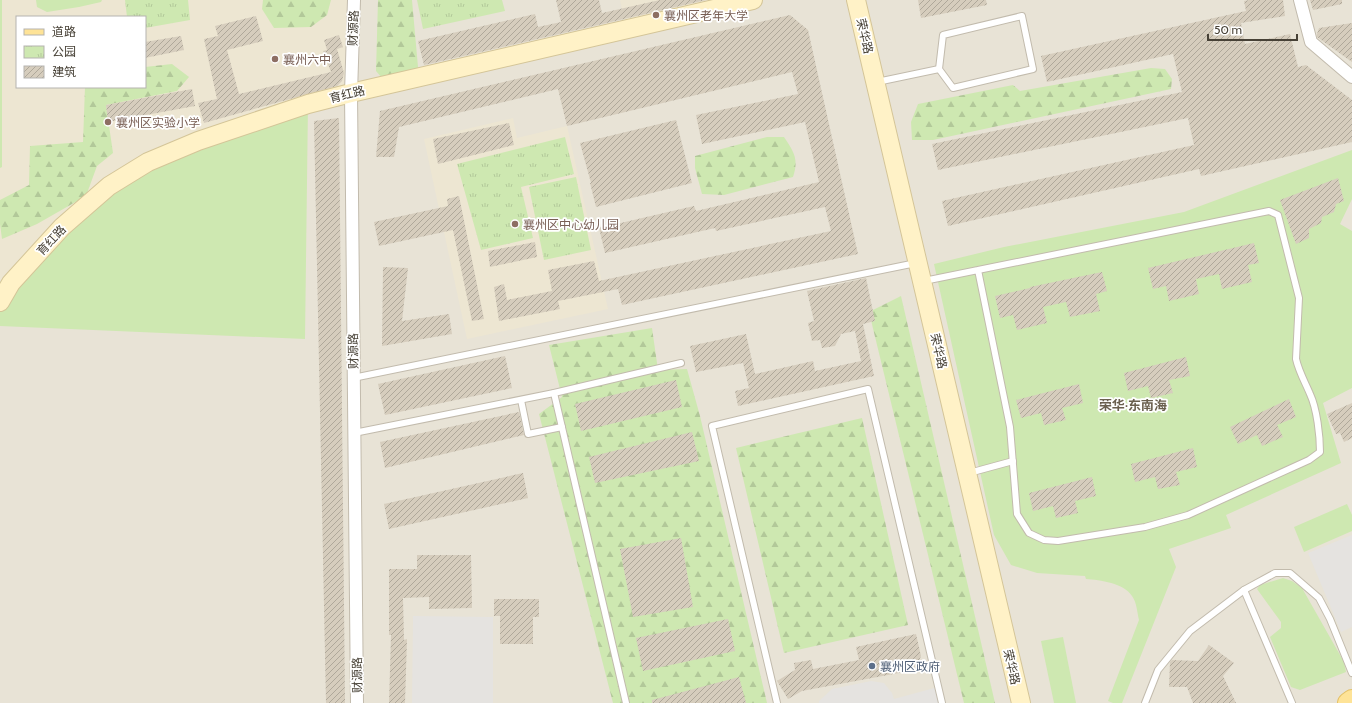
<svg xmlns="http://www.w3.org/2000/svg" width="1352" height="703" viewBox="0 0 1352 703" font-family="Cabin,'Noto Sans SC',sans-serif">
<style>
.residential{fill:#e8e3d6;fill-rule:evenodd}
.education{fill:#ede6d2;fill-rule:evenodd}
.grass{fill:#cee8b1}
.forest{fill:url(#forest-firs)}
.park{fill:url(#park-tufts)}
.parking{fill:#e5e3e0}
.building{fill:url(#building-hatch)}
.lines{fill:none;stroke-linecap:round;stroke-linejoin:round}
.lane-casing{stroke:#c2bbad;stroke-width:8}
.street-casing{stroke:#c2bbad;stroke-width:14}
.secondary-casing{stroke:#d4c598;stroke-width:20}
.primary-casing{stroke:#e4c166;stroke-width:22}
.lane{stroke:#fff;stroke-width:6}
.street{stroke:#fff;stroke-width:12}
.secondary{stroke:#fff2c7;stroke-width:18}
.primary{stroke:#fee397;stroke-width:20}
.education-dot{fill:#8d6e63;stroke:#fff;stroke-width:1.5}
.service-dot{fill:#5c6f8a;stroke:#fff;stroke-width:1.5}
.labels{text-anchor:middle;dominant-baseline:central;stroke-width:3.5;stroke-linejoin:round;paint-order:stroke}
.education-label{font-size:12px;fill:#785e54;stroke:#fff;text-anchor:start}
.street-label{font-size:12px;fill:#474136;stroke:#fff}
.service-label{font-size:12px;fill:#4e5e75;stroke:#fff;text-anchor:start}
.neighbourhood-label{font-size:13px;font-weight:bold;fill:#6a5f4e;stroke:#fff}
</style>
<defs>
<pattern id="forest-firs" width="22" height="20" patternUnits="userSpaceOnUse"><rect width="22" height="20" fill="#cee8b1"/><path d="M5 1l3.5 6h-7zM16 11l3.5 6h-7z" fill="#b2c899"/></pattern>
<pattern id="park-tufts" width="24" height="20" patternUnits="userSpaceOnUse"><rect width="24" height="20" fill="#cee8b1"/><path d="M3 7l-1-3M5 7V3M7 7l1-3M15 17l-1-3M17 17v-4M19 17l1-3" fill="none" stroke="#b2c899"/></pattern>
<pattern id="building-hatch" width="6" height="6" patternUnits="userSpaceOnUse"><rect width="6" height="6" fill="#d6cdbd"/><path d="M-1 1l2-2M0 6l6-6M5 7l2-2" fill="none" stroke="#afa89a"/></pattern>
</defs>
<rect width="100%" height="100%" fill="#f4f1e8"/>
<path class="residential" d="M0,0H1352V703H0ZM17,17H145V87H17Z"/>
<g class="education">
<path d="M0,0H354L351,93L308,104L0,302ZM17,17H145V87H17Z"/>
<polygon points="620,0 753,0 626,29"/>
<polygon points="513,118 517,138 567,126 608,309 467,339 424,139"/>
</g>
<g class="grass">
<polygon points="0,0 2,0 2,167 0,168"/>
<polygon points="36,0 102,0 101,2 79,7 47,12 37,7"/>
<polygon points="308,104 305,339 0,326 0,302 109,186"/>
<path d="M1352,150V199L1340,224L1352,231V388L1323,403L1341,463L1226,515L1231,528L1169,549L1176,567L1122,703H1113L1108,701L1139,620C1137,612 1137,603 1132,596C1124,583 1100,580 1086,579L1085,576L1037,573L1011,565L994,535L934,264L1004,247L1184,212Z"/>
<polygon points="1347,504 1352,515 1352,531 1304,552 1294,527"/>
<polygon points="1283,578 1292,581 1302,588 1344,662 1346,672 1300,690 1291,687 1270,637 1281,628 1281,622 1257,589 1260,585"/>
<polygon points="1063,637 1076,703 1054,703 1041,641"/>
</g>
<g class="forest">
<polygon points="263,0 331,0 327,15 311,27 274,28 262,9"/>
<polygon points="378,0 412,0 418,67 416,71 382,78 376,71"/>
<polygon points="172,64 189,77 177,91 106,105 113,153 97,166 86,196 37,224 2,239 0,224 0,200 29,185 30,146 83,142 85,87 145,87 145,67"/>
<polygon points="1151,68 1165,69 1172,79 1171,89 933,140 912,140 911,122 918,104 1013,85 1020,91"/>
<path d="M767,137H784C794,152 799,159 793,177L724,195L702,194L695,168V156Z"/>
<polygon points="901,296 995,703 964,703 869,312"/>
<polygon points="652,328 658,370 687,369 700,416 767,703 613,703 539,414 562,397 549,345"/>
<polygon points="862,418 908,625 784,653 736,448"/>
</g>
<g class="park">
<polygon points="125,0 188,0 190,20 145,28 145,17 127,17"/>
<polygon points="417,0 502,0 505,11 423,29"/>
<polygon points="565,137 574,174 521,187 533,238 481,250 457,164"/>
<polygon points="576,177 591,250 544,260 529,187"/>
</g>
<g class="parking">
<polygon points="1352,535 1352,627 1341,632 1308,553"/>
<polygon points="413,616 493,617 493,703 412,703"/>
<polygon points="871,681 884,683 892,693 894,699 938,687 942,703 819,703 819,701 832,689"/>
</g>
<g class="building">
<polygon points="556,0 599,0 602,13 660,0 706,0 424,65 418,41 535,14 538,27 561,22"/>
<polygon points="918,0 986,0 987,5 921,18"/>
<polygon points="1249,0 1283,0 1285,16 1241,23 1245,44 1290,34 1298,67 1306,65 1352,100 1352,142 1201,176 1199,169 948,226 942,201 1194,145 1188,118 938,170 932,144 1182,92 1173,54 1047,82 1041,56 1246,11 1244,1"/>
<polygon points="1310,0 1342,0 1342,4 1313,10"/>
<polygon points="790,15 808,30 858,254 622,305 618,289 558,301 560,309 499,321 494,287 504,284 507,300 552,291 548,270 594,261 599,281 831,231 825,207 716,231 715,228 605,253 599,228 694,206 696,211 819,182 805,122 702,144 696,115 798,94 792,72 567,126 558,89 399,127 394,157 376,157 380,111"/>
<polygon points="256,16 263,41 227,50 239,94 331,72 323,51 327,50 324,40 339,35 343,47 337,49 344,73 342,81 337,86 204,123 198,103 217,99 204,39 218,36 215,26"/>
<polygon points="1352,23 1352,62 1317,37 1317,34 1319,28"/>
<polygon points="181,36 184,50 145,58 145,42"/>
<polygon points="192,89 195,106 108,122 106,105"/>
<polygon points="339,118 345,703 326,703 314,121"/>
<polygon points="676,120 692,183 596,207 590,183 591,183 580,143"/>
<polygon points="509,123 514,145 438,164 433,139"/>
<polygon points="1338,178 1344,201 1336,204 1334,212 1322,217 1321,223 1309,229 1309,238 1296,244 1280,200"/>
<polygon points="459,196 484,319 472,321 453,230 379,246 374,222 448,206 447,199"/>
<polygon points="535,242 537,257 490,267 488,251"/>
<polygon points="1254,243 1259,263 1248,265 1252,282 1222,289 1219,274 1196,279 1199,294 1169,301 1166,286 1153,289 1148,268"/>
<polygon points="383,267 408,268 402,321 449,314 452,334 382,346"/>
<polygon points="1102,272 1107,291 1096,294 1100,311 1070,317 1066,302 1043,307 1047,323 1017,330 1013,315 1000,318 995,296 1030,288 1030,287"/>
<polygon points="866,278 875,321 863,324 874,376 738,406 735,391 749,388 743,363 696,372 690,346 746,334 755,374 813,361 815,371 861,361 855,331 841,334 835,346 822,348 820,340 812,341 808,323 814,321 807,291"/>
<polygon points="505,356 512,388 385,415 378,384"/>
<polygon points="1186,357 1190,376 1169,380 1173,393 1151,398 1148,386 1128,391 1124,373"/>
<polygon points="676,380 682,407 581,431 575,404"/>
<polygon points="1079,384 1083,403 1062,408 1066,420 1044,425 1041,413 1021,418 1016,400"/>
<polygon points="1289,399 1296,417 1277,425 1283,437 1262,446 1257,435 1238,444 1230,427"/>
<polygon points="1352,403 1352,438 1344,442 1340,433 1336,434 1327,414"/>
<polygon points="519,412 524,435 385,468 380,442"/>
<polygon points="692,432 699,461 595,483 589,457"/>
<polygon points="1193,448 1197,467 1176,472 1180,485 1158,489 1155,477 1135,482 1131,464"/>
<polygon points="523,473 528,498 389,529 384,504"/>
<polygon points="1092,477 1096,496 1075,501 1078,513 1056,518 1053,506 1033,511 1029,493"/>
<polygon points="681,538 693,607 633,617 620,549"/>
<polygon points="417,555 471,555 472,608 429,609 429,597 403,598 404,640 407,639 405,703 389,703 391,635 389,635 389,569 417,569"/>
<polygon points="494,599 539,599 539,617 533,617 533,644 500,644 500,616 494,616"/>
<polygon points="728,619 735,651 643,671 636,638"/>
<polygon points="916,634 921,656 915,670 802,691 788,699 777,681 795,670 794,663 811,660 813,669 859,660 856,647"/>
<polygon points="1209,645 1234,663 1223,676 1236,703 1193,703 1187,687 1169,687 1170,662 1172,660 1198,661"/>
<polygon points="739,677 746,703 652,703 652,700"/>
</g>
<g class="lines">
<defs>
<g id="lane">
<polygon points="1022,16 1033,69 953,88 939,69 943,35"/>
<polyline points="877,82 939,69"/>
<path d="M924,281L1269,211L1278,215L1299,298L1296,359C1299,372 1305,382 1310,394C1317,409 1320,436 1320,452L1309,460L1188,515L1145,527L1058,541L1044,540L1029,533L1017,514L1010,427L978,270"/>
<polyline points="353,378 916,263"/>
<polyline points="554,393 626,703"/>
<polyline points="521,400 528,434 562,427"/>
<polyline points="354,433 554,393 681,363"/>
<polyline points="969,473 1013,461"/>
<polyline points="777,703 712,426 868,389 942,703"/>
<polyline points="1145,703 1158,670 1190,631 1244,590"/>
<polyline points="1292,703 1244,590 1275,573 1290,573 1319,598 1330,619 1352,673"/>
</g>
<g id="street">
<polyline points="354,0 351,93 357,703"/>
<polyline points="1300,0 1311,42 1352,77"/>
</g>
<g id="secondary">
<polyline points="856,0 1021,703"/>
<polyline points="0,302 11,283 62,227 109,186 148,162 198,141 308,104 351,93 753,0"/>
</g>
<polyline id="primary" points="1348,703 1352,700"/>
</defs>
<use href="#lane" class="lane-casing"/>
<use href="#street" class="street-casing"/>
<use href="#secondary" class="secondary-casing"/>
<use href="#primary" class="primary-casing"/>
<use href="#lane" class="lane"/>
<use href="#street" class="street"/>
<use href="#secondary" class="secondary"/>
<use href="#primary" class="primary"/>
</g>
<g class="education-dot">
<circle cx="656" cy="15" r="4"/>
<circle cx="275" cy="59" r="4"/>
<circle cx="108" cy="122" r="4"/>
<circle cx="515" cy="224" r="4"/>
</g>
<circle class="service-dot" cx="872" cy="666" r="4"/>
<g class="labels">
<g class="education-label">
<text x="664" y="15">襄州区老年大学</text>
<text x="283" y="59">襄州六中</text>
<text x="116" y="122">襄州区实验小学</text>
<text x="523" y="224">襄州区中心幼儿园</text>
</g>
<g class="street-label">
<text transform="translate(353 28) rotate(-88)">财源路</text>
<text transform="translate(865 36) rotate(77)">荣华路</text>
<text transform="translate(347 94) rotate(-14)">育红路</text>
<text transform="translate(51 240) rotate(-47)">育红路</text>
<text transform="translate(353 351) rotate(-91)">财源路</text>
<text transform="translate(939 351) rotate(77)">荣华路</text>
<text transform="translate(1012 667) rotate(77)">荣华路</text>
<text transform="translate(357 675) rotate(-91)">财源路</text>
</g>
<g class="service-label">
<text x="880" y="666">襄州区政府</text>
</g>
<g class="neighbourhood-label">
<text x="1133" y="405">荣华·东南海</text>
</g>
</g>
<rect x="16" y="16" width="130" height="72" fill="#ffffff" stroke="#b5b3af"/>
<rect x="24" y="29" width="20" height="6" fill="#fee397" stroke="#b5b3af"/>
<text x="52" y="36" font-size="12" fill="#474136">道路</text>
<rect x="24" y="46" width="20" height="12" fill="url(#park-tufts)" stroke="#b5b3af"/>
<text x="52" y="56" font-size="12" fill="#474136">公园</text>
<rect x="24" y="66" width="20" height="12" fill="url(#building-hatch)" stroke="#b5b3af"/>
<text x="52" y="76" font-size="12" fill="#474136">建筑</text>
<path d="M1208 34v6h89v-6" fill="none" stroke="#474136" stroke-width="2"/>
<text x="1214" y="34" font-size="12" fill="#474136" stroke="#ffffff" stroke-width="3" paint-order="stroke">50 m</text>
</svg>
